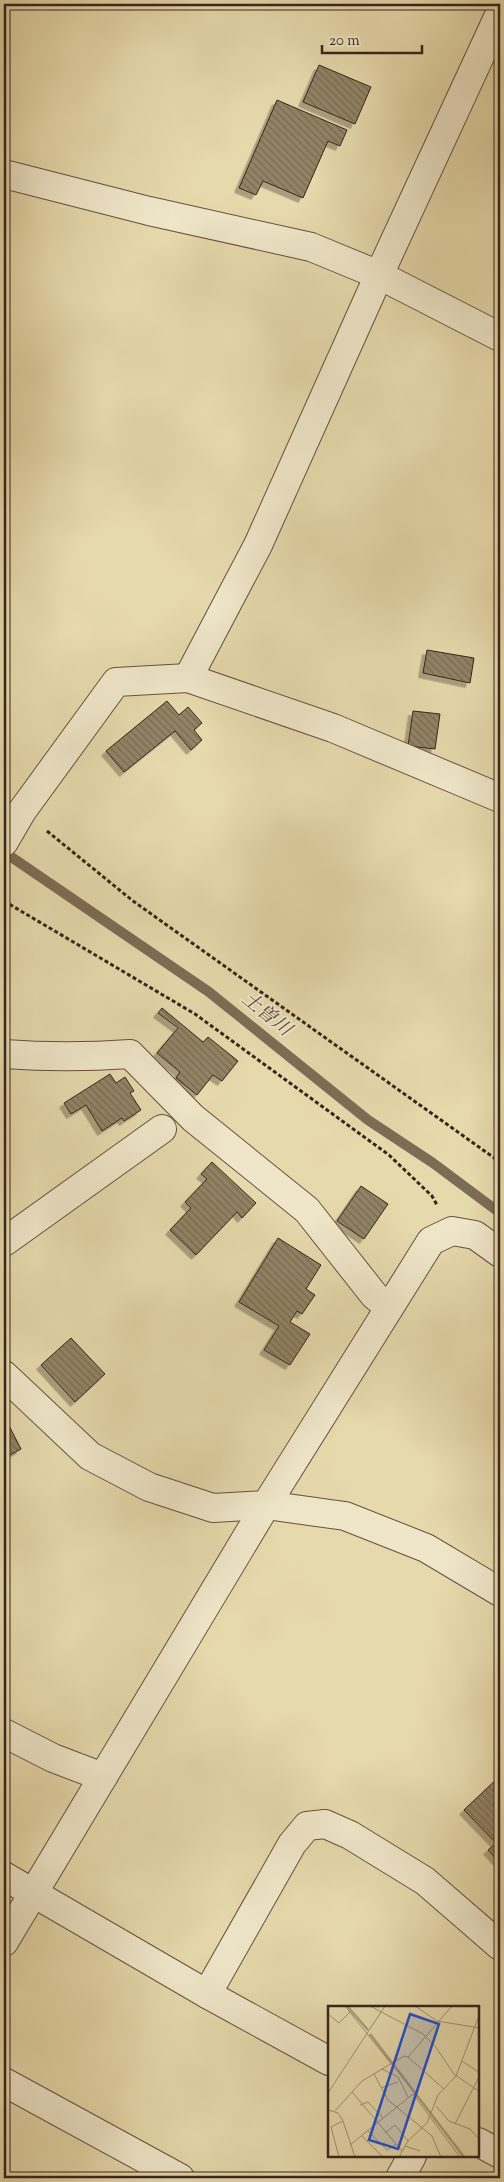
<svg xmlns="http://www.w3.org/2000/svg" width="504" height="2182" viewBox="0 0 504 2182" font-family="'Sorts Mill Goudy','Noto Serif JP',serif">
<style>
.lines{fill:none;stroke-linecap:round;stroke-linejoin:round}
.stream{stroke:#7d6c55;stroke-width:10}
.building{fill:url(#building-back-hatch);stroke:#38251b;filter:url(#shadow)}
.minor-casing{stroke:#64523f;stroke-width:30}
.path{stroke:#38251b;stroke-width:3;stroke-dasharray:4 2.5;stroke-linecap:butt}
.minor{stroke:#efe6c9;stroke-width:28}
.labels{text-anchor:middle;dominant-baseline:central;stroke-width:4;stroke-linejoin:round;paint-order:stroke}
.water-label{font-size:19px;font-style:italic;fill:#5a4938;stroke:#efe6c9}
.inset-river{fill:none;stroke:#ab9c7b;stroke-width:2.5}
.inset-road{fill:none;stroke:#a09172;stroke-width:1}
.view{fill:#1d4ed8;fill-opacity:0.15;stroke:#1d4ed8;stroke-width:2.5}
.inset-edge{fill:none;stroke:#38251b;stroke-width:2.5}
</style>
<defs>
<pattern id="building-back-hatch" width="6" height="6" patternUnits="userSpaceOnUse" patternTransform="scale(1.25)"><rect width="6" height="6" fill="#928366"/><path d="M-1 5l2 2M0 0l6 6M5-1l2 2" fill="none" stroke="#786b53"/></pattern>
<filter id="shadow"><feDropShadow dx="-4.5" dy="4.5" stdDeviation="0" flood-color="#0004"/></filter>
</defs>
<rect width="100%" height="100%" fill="#e6d9ac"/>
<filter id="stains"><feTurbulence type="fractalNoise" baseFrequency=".004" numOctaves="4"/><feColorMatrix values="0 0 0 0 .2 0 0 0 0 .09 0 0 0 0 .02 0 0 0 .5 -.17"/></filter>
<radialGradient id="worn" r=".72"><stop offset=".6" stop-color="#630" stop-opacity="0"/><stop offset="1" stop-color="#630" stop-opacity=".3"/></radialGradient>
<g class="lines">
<polyline class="stream" points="4,852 209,992 368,1120 433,1163 500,1213"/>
</g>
<g class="building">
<polygon points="319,65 371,87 355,124 303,102"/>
<polygon points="277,100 347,130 340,146 328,141 303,198 263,181 256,195 239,188"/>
<polygon points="427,650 474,658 470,683 423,673"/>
<polygon points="167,701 179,715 188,707 202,723 194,730 202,740 191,750 175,731 124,772 106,751"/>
<polygon points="413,711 440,714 435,749 408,746"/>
<polygon points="162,1008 203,1042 208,1037 238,1061 222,1081 213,1075 197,1095 176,1078 180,1072 157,1053 178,1028 158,1013"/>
<polygon points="110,1074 116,1083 125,1077 134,1091 130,1093 141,1110 124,1121 122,1118 102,1131 86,1105 71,1114 64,1103"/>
<polygon points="212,1162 256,1203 242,1218 237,1212 196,1255 170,1230 191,1208 185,1202 207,1179 201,1174"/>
<polygon points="361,1186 388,1204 364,1239 337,1221"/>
<polygon points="278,1238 321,1265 306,1289 315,1295 302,1314 297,1311 290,1322 310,1334 290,1365 264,1350 279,1326 239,1302"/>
<polygon points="71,1338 105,1374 75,1402 41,1365"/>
<polygon points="4,1416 21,1449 10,1455 5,1445 4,1445"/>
<polygon points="500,1776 500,1863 488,1850 496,1843 464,1810"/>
</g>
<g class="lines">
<defs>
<g id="minor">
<polyline points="4,174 149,211 311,247 379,275 500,337"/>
<polyline points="188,678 258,545 379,275 500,13"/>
<polyline points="4,842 22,811 116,682 188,678 333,728 500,798"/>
<path d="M4,1054C46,1057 87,1057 130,1054L193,1118L307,1210L374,1295L389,1308"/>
<polyline points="4,1242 162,1129"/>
<polyline points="4,1375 90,1456 149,1487 213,1508 266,1505 345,1516 426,1548 500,1592"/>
<polyline points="4,1733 53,1758 103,1777"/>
<polyline points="4,1876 207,1994 329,2061"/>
<polyline points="4,1942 266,1505 431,1241 452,1231 475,1235 500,1253"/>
<polyline points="207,1994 292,1844 307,1826 325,1824 350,1835 425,1881 500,1946"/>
<polyline points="4,2082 180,2178"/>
<polyline points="478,2142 500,2154"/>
<polyline points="400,2178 412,2156"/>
</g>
</defs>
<use href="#minor" class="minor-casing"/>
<g class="path">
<polyline points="47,831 133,901 500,1162"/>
<polyline points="4,901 195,1014 389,1155 432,1196 437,1205"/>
</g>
<use href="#minor" class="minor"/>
</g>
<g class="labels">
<g class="water-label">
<text transform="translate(266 1015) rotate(39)">土曽川</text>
</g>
</g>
<g transform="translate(328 2006)">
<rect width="151" height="151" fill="#e6d9ac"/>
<path class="inset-river" d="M19,0L40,24M42,28L136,151"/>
<path class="inset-road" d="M17,0L64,59M42,0L95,28L107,40L126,68L152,86M87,0L109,15L152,22M0,8L11,17L22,6M80,51L116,83M134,55L152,67M54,63L70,71L80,91M46,68L60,94L104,130L113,151M53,82L70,76M24,86L74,145M0,87L57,0M32,99L40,96L55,112M108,100L121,115L142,123L152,134M0,104L10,107L15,115L27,151M7,105L34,75L76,50L80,51L124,0M127,118L152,69M40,125L59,144L68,138M57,127L67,119L80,135M34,130L54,150M22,139L85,88L132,151M77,140L92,145M11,151L3,121L15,115M71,151L80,135L99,117L110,89L128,70L152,7"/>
<path class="view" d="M82,8L111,18L70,143L41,134Z"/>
<rect width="151" height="151" class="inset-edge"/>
</g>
<rect width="504" height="2182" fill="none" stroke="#e6d9ac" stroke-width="20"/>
<rect x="5" y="5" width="494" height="2172" fill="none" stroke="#38251b" stroke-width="2.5"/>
<rect x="10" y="10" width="484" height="2162" fill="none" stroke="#38251b"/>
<path d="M322 45v8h100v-8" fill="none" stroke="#38251b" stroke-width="2.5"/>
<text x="329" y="45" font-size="15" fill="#38251b" stroke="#efe6c9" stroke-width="4" paint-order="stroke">20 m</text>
<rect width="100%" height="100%" filter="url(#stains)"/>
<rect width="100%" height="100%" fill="url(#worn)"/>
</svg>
